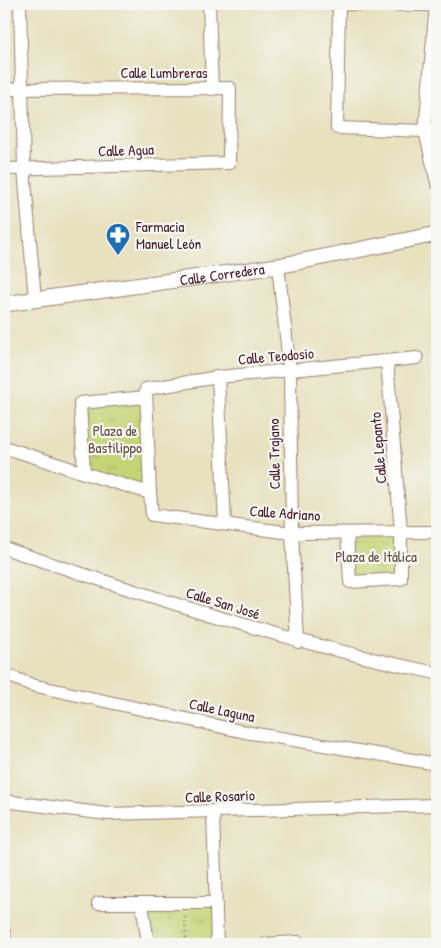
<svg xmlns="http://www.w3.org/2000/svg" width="441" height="948" viewBox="0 0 441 948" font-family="'Patrick Hand',sans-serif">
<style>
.park{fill:url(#park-tufts);stroke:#877a50}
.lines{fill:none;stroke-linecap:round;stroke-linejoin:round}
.minor-casing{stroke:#988074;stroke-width:14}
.tertiary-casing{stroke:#988074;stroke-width:17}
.path{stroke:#988074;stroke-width:2.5;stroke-dasharray:1 4;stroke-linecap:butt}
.minor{stroke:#fff;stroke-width:12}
.tertiary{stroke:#fff;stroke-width:15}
.labels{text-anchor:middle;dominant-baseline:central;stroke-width:4.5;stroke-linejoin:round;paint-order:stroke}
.street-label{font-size:15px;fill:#4a1f2b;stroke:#f6f6f2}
.poi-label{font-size:15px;fill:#4a1f2b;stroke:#f6f6f2;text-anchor:start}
.park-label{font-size:15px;fill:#684c3e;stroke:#f6f6f2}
</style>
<defs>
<pattern id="park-tufts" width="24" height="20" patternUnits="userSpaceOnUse" patternTransform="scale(1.25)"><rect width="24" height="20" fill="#c4d476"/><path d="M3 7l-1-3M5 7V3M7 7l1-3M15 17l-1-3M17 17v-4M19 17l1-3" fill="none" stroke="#aab666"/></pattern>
</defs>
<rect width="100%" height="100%" fill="#f6f6f2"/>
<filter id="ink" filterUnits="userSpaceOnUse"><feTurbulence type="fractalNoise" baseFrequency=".02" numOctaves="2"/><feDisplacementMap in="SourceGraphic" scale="10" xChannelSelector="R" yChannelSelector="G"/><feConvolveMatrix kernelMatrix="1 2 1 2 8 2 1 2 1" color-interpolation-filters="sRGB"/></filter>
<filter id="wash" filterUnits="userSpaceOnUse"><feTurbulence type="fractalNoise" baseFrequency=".0096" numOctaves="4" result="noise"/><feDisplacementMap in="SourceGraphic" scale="20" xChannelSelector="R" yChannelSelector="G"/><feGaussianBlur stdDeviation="1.12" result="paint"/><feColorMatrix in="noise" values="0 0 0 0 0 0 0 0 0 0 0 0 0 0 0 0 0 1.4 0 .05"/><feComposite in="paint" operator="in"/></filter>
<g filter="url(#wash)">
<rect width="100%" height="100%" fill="#e7e1be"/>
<g class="park">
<polygon points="146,397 150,493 84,473 80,403"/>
<polygon points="401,532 401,579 350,582 347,533"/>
<polygon points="142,903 215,903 217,944 148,944"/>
</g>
</g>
<g filter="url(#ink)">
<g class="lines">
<defs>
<g id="minor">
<polyline points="20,4 24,169 35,300"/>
<polyline points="209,4 212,89"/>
<polyline points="333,4 436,5"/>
<polyline points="339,4 337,128 425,131 437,129"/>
<polyline points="436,4 425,131 437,183"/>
<polyline points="4,89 230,88 229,163 4,169"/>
<polyline points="278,266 290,372 292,533 298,642"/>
<polyline points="218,377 225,524"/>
<polyline points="146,397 80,403 84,473 150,493 146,389 218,377 417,358"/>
<polyline points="4,447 84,473"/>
<polyline points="150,493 152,515 292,533 437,532"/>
<polyline points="347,533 350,582 401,579 401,532 387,361"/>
<path d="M4,548C148,596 288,643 437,673"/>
<polyline points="4,674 32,685 245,732 437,764"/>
<polyline points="4,801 107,814 437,805"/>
<polyline points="213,812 217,944"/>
<polyline points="98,903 215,903"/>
<polyline points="142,903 148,944"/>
<polyline points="4,932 5,944"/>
<polyline points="266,944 298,942"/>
</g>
<g id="tertiary">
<path id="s1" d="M4,304L278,266L437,234"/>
</g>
</defs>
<use href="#minor" class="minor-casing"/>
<use href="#tertiary" class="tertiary-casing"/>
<polyline class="path" points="185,917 186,944"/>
<use href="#minor" class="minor"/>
<use href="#tertiary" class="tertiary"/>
</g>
</g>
<defs>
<symbol id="pharmacy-pin" viewBox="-11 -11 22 30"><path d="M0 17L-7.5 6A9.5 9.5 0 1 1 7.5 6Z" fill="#1f6fb2" stroke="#f6f6f2"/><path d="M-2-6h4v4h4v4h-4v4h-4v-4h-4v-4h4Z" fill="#fff"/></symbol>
</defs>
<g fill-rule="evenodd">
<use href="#pharmacy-pin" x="104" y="221" width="28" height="38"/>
</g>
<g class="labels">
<g class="street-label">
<text x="164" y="72">Calle Lumbreras</text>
<text transform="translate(126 150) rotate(-2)">Calle Agua</text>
<text stroke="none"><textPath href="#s1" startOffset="220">Calle Corredera</textPath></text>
<text transform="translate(276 356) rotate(-5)">Calle Teodosio</text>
<text transform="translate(378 448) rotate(-95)">Calle Lepanto</text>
<text transform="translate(274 454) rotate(-91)">Calle Trajano</text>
<text transform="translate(285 513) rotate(4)">Calle Adriano</text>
<text transform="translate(223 603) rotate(17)">Calle San José</text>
<text transform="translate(222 710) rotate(12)">Calle Laguna</text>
<text transform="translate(220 796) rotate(-2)">Calle Rosario</text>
</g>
<g class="poi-label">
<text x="136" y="226">Farmacia<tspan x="136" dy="17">Manuel León</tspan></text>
</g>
<g class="park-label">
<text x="115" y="430">Plaza de<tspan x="115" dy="17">Bastilippo</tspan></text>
<text x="376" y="556">Plaza de Itálica</text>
</g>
</g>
<rect width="441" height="948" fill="none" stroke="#f6f6f2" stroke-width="20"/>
</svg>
